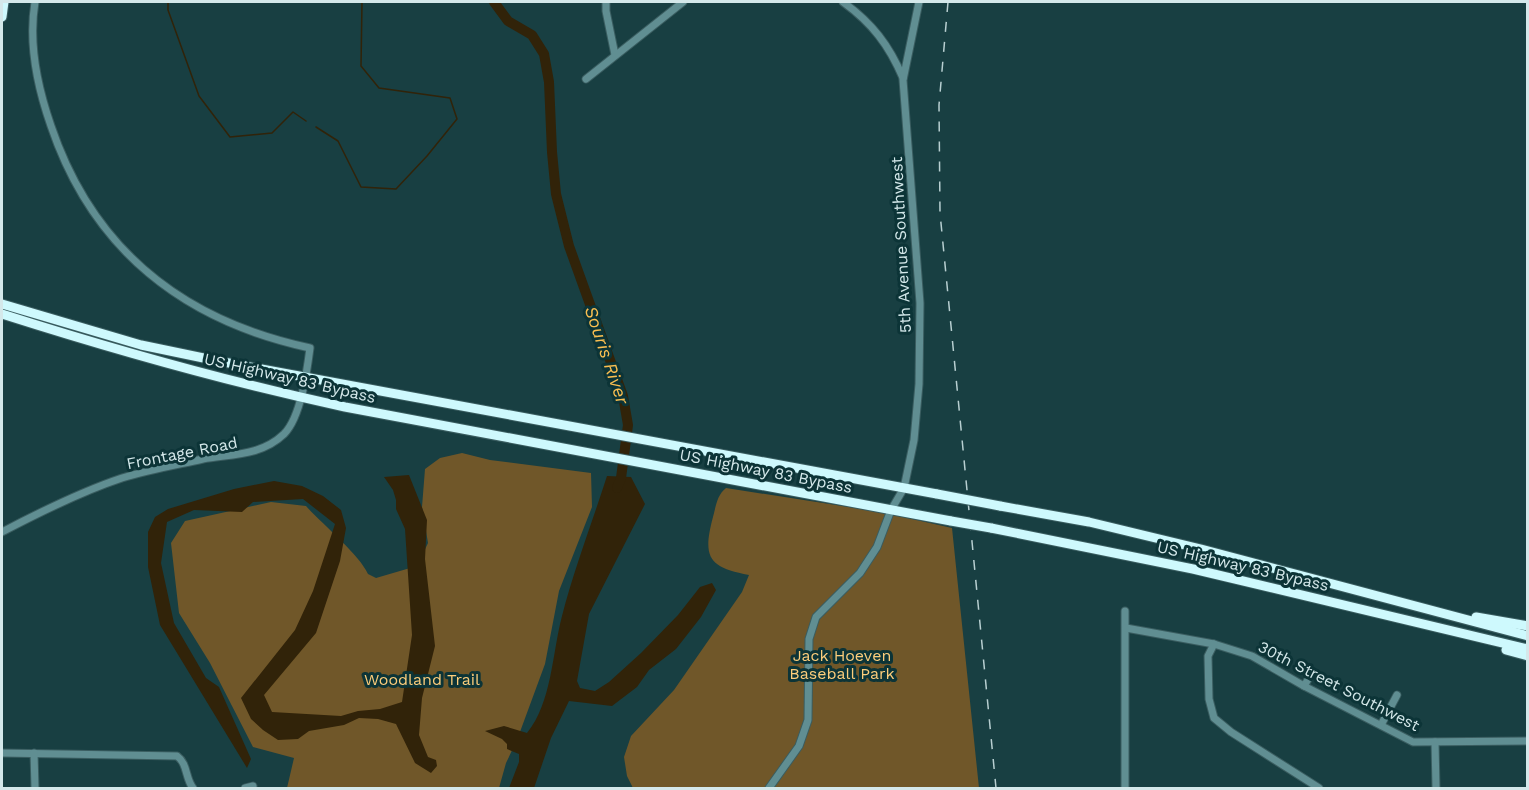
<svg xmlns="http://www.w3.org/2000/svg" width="1529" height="790" viewBox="0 0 1529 790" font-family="'Work Sans',sans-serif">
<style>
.green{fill:#705729}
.water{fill:#312309}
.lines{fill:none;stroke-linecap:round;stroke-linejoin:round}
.stream{stroke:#312309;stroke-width:1.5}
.river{stroke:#312309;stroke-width:10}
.minor-casing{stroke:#3a5d60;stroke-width:9}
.highway-casing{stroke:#3a5d60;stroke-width:11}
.minor{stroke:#608e92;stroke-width:7}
.highway{stroke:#cef9fd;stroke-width:9}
.rail{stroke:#b8cfd1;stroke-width:1.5;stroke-dasharray:10 10;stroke-linecap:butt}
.highway-bridge-casing{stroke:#3a5d60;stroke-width:11;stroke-linecap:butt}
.highway-bridge{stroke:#cef9fd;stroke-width:9}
.labels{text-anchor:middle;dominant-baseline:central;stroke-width:6;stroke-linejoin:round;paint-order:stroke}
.street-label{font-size:16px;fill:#d4e8ea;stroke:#0c3437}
.park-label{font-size:16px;fill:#fccd7b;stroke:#0c3437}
.water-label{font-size:18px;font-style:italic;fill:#fabf51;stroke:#0c3437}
</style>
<rect width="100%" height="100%" fill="#183f42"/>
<g class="green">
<path d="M462,453L490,460L591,473L592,507L559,591L545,664L517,740L506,763L499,788H287L294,758L253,747L210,663L179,613L171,543L185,521L271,502L306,506C323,525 359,554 368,574L376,578L417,566L428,543L422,507L425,469L440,458Z"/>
<path d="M726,488L881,512L952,528L979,788H633L627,776L624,757L631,736L674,690L742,592L749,575C709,567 702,558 713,517C716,506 717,495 726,488Z"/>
</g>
<g class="water">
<polygon points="409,475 427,520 425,559 435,646 422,698 419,735 428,757 436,760 437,766 431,773 415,763 396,724 378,719 359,718 344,725 309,731 298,739 278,740 263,730 251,719 241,698 295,630 313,591 335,524 303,499 253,502 242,512 194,510 167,522 161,563 174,623 206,678 219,687 251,759 247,768 160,625 148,567 148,532 155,517 168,509 234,489 274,481 302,486 323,496 341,510 346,528 340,561 316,633 264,695 272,712 341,716 358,711 380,709 402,702 412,635 405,529 396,509 396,500 393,490 384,477"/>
<path d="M607,476L631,477L645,504L589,614L577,681L580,688L595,691L609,682L641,653L678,615L700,587L712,583L716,590L701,617L676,649L649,670L637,687L612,706L569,701L551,738L534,788H509L519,762V754L507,749V744L502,739L485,731L504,726L527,733C552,702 552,654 562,616C574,569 592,523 607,476Z"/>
</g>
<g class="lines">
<g class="stream">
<polyline points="168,2 168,10 199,96 230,137 272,133 293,112 306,121"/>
<polyline points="316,127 338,141 361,187 396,189 427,156 457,119 450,98 379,88 361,66 362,2"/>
</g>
<polyline class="river" points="494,2 508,21 532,35 544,54 549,82 552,152 556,194 569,246 623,396 628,425 621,478 617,488"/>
<defs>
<g id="minor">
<polyline points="606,2 606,11 615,55"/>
<path d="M843,2C872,23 889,45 903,78"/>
<polyline points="586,79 683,2"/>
<path d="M2,532C40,512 80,492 122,478C148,470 176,465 203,459C232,454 261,456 284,434C301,417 307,371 310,348C184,321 93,250 51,126C37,86 28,44 35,2"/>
<polyline points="1125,611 1125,788"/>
<polyline points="1126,628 1214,644 1252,656 1304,686 1413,742 1528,741"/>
<polyline points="1214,644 1208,656 1209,699 1214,718 1231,732 1319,788"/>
<polyline points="1304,686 1312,673"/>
<polyline points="1381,725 1397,695"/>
<polyline points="1435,742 1436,788"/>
<path d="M2,753L177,756C188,764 185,778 193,788"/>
<polyline points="34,753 35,788"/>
<polyline points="245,788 253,786"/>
<polyline points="769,788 799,746 808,720 809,639 816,617 860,573 877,547 891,510 904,488 914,440 919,384 920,303 903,80 919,2"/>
</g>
<g id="highway">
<polyline points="2,17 4,2"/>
<polyline points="2,304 141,345 218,361 937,494"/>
<path d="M2,314C115,350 228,382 345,407L951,521"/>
<polyline points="1000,506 1089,522 1201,549 1528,636"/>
<polyline points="991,528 1193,569 1528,649"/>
<polyline points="1476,617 1528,626"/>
<polyline points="1506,650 1528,656"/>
</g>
</defs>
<use href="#minor" class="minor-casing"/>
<use href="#highway" class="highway-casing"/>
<use href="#minor" class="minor"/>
<use href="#highway" class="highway"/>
<polyline class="rail" points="948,2 939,105 940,213 996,788"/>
<defs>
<g id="highway-bridge">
<polyline points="937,494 1000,506"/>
<polyline points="951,521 991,528"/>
</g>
</defs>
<use href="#highway-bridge" class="highway-bridge-casing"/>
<use href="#highway-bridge" class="highway-bridge"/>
</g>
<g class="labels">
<g class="street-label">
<text transform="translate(901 245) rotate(-93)">5th Avenue Southwest</text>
<text transform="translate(290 378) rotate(13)">US Highway 83 Bypass</text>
<text transform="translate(182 453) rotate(-11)">Frontage Road</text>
<text transform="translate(766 471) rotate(11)">US Highway 83 Bypass</text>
<text transform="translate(1243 566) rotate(13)">US Highway 83 Bypass</text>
<text transform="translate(1339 686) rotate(27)">30th Street Southwest</text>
</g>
<g class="park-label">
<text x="842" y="655">Jack Hoeven<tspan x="842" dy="18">Baseball Park</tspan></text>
<text x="422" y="679">Woodland Trail</text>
</g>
<g class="water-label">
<text transform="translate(607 355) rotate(71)">Souris River</text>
</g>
</g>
<rect width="1529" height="790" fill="none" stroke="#d4e8ea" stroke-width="6"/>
</svg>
